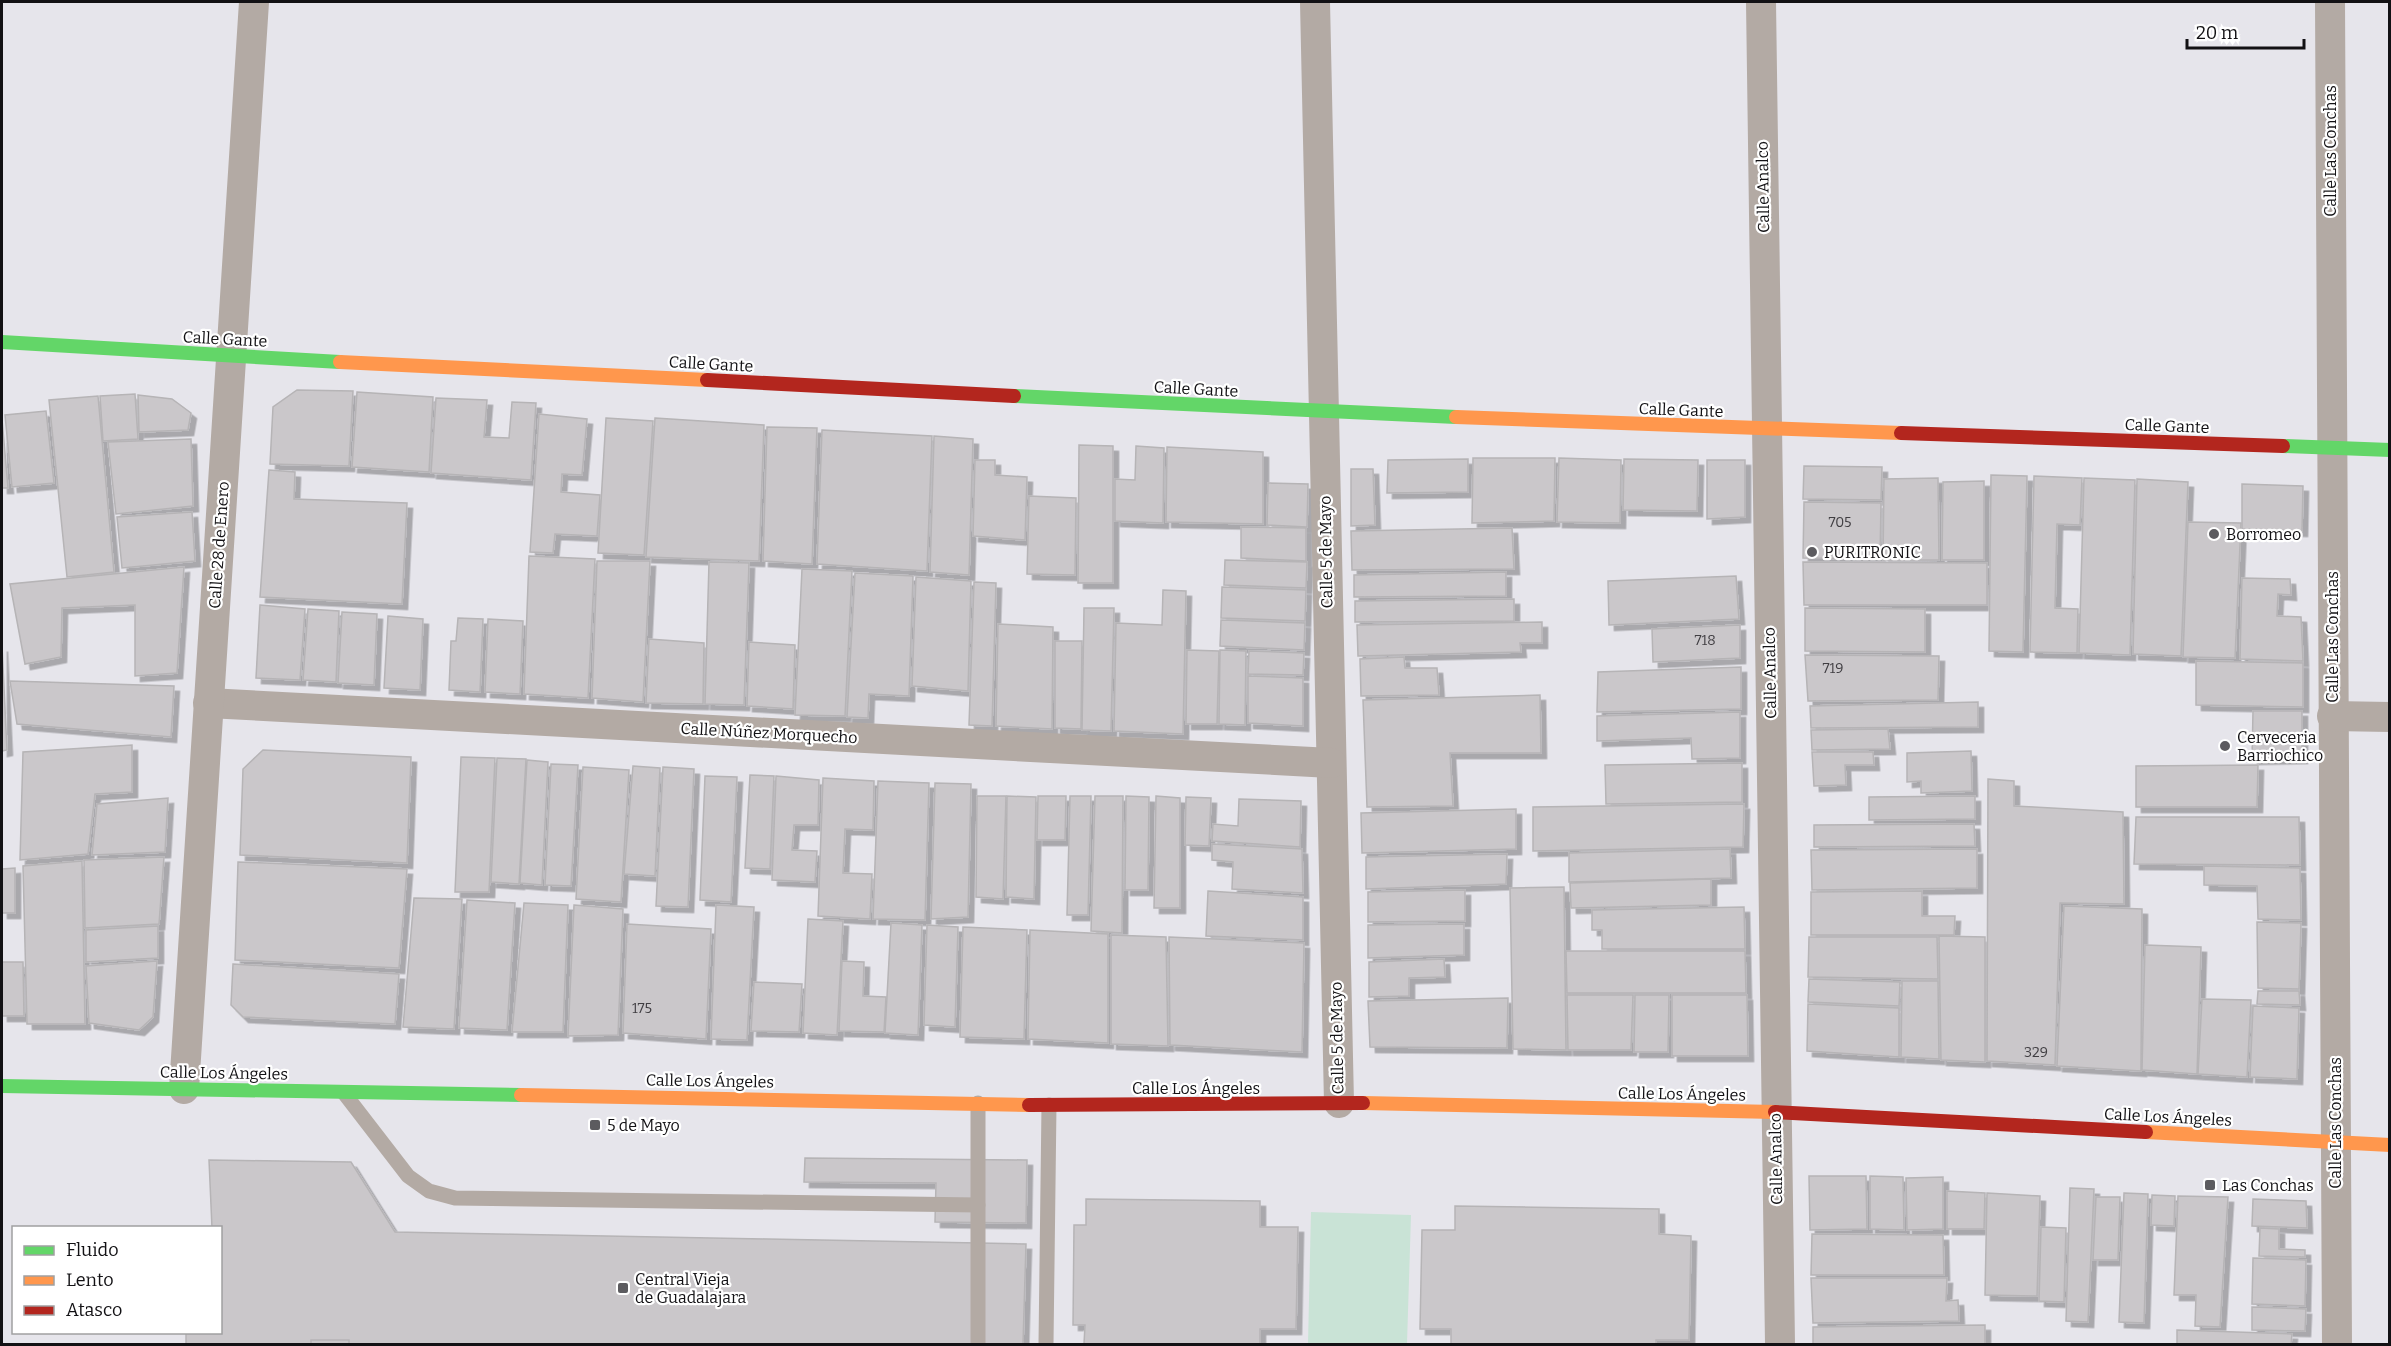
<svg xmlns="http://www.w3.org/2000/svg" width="2391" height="1346" viewBox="0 0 2391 1346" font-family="Bitter,serif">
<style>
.green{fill:#c9e3d6}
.building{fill:#cac7ca;stroke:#b6b4b6;stroke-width:1.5;filter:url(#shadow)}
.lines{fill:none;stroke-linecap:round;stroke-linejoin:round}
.lane{stroke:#b3aaa4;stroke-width:15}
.street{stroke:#b3aaa4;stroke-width:30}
.fast{stroke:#63d668;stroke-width:14}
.slow{stroke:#ff974d;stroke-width:14}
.jam{stroke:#b3261e;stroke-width:14}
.poi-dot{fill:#5c5b5f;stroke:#fff;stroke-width:2}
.labels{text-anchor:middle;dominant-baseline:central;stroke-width:4.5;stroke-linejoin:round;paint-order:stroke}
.number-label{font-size:14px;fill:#403e42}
.street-label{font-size:16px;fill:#121114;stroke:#fff}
.poi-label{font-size:16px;fill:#121114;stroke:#fff;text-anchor:start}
</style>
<defs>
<filter id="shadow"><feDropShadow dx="5.5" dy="5.5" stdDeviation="0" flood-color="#0004"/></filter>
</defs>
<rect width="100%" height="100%" fill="#e6e5eb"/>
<polygon class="green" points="1311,1212 1411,1215 1407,1344 1308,1344"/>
<g class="building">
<polygon points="297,390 353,391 349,466 270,464 273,407"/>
<polygon points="357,392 433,397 429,472 352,467"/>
<polygon points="135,394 138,439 103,441 100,396"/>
<polygon points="138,395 172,399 191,413 188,430 139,432"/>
<polygon points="98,396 114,572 67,577 49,400"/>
<polygon points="436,398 487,400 484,437 509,438 512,402 536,403 531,480 431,473"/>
<polygon points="46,411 54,483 12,487 5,415"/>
<polygon points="539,414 587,419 582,475 562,474 561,492 600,495 597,536 555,534 553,553 530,552"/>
<polygon points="606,418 653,421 644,555 598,553"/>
<polygon points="655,418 764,425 759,561 646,557"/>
<polygon points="2,419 8,488 2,488"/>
<polygon points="767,427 817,428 812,564 763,561"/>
<polygon points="822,430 932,436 927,571 817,564"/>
<polygon points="934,436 973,439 969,575 930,572"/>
<polygon points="191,439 193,506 116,514 108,442"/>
<polygon points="1079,445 1113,446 1113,583 1078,583"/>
<polygon points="1136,446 1164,448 1163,523 1115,521 1115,479 1135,480"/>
<polygon points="1167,447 1263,452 1263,524 1166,522"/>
<polygon points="1473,458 1555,458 1554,521 1472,523"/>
<polygon points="1559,458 1621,460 1620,523 1557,522"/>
<polygon points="1468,459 1468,492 1387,493 1388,460"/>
<polygon points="1624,459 1698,460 1697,511 1623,510"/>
<polygon points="975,460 995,460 995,475 1027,477 1025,540 973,536"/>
<polygon points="1707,460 1745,460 1745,517 1707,519"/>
<polygon points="1804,466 1882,467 1881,500 1803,499"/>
<polygon points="1351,469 1373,469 1375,525 1351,526"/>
<polygon points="269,470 295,472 294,499 407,503 402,604 260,597"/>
<polygon points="1991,475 2027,476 2023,652 1989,651"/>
<polygon points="2034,476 2082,478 2080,525 2057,524 2055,608 2078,609 2077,653 2030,652"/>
<polygon points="1938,478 1939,560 1883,560 1884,479"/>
<polygon points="2084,478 2135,480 2130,655 2079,653"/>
<polygon points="2137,479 2188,482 2181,656 2133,654"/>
<polygon points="1984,481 1984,560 1942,560 1943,482"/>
<polygon points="1268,483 1308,484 1307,527 1267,525"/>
<polygon points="2242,484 2303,486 2302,531 2242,529"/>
<polygon points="1029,496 1076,498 1075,575 1027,574"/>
<polygon points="1804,502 1881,503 1880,559 1803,558"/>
<polygon points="192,512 195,561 122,568 117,517"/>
<polygon points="2188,522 2241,523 2235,658 2183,657"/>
<polygon points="1241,527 1306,528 1306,561 1241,558"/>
<polygon points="1512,528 1514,569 1352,570 1351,531"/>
<polygon points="529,556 595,559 588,698 524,694"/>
<polygon points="1225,560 1307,562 1306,588 1224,585"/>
<polygon points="597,561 650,561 643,702 592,698"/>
<polygon points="709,562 749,563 744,705 705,704"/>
<polygon points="1803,562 1987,563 1987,605 1804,605"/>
<polygon points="184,567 177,673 135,676 135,605 62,608 61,657 25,664 10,584"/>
<polygon points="802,569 852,571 845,716 795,715"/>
<polygon points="1506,572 1506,596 1354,597 1354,575"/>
<polygon points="855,573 913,576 909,696 869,694 868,718 847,717"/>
<polygon points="1736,576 1739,619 1609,625 1608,581"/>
<polygon points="916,577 971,581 968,691 912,686"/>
<polygon points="2242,578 2290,579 2291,595 2278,594 2277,616 2301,617 2303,661 2240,659"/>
<polygon points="974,582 996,583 992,726 969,725"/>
<polygon points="1222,587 1306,590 1305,621 1221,618"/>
<polygon points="1163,590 1186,591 1183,734 1114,731 1116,623 1162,625"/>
<polygon points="1514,599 1514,621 1355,622 1355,601"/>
<polygon points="260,605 305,609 300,680 256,678"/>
<polygon points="1084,608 1114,608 1111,731 1082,730"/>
<polygon points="1805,608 1925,609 1925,652 1805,651"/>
<polygon points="308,609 339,611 336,682 303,680"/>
<polygon points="342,612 377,614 374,685 338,683"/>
<polygon points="388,616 423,619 420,690 384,688"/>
<polygon points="458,618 483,619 480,692 449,690 451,641 456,641"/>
<polygon points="488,619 523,621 520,694 485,692"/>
<polygon points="1221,620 1305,623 1304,650 1220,646"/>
<polygon points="1542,622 1542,643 1520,643 1521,652 1358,656 1357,625"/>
<polygon points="998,624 1053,627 1052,729 996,726"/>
<polygon points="1740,625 1740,658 1653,662 1652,629"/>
<polygon points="649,639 704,643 703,704 646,703"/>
<polygon points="1055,641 1082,641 1081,729 1055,728"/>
<polygon points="749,642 795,645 793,709 747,706"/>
<polygon points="2,646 7,750 2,751"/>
<polygon points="1187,650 1219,651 1217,724 1186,724"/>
<polygon points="1220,650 1246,651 1245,725 1219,724"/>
<polygon points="1249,651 1304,653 1303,675 1248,674"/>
<polygon points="1805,655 1939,656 1938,700 1808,701"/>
<polygon points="1404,657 1405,668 1437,668 1439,695 1361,696 1360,659"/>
<polygon points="2196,661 2303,663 2303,707 2196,705"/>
<polygon points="1741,667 1741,709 1597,712 1598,672"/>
<polygon points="1248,676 1303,678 1303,726 1248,723"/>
<polygon points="10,681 174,686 171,737 17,724"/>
<polygon points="1540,695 1541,753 1450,753 1453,806 1367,807 1363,700"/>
<polygon points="1978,702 1978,727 1811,728 1810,706"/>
<polygon points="2253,711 2302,711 2302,758 2252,759"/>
<polygon points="1740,712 1740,758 1692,759 1691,738 1597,741 1597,716"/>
<polygon points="1888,729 1890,749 1812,750 1811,730"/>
<polygon points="132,745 132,792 95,794 88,854 20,860 23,752"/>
<polygon points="263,750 411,757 407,863 240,855 243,769"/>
<polygon points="1971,751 1972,791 1921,793 1921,781 1907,782 1907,753"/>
<polygon points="1812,752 1873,752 1874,765 1845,765 1846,785 1814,786"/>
<polygon points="461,757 495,758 489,892 455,892"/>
<polygon points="497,758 526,759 519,884 491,882"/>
<polygon points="527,760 548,762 542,885 520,883"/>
<polygon points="1742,763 1742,802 1606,804 1605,765"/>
<polygon points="551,764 578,765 571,886 545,885"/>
<polygon points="2258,765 2257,807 2136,807 2136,766"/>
<polygon points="633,766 660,768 655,876 624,874"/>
<polygon points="583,767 629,770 621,902 576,899"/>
<polygon points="663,767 694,769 688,907 656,906"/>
<polygon points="750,775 774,776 770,869 745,868"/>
<polygon points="705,776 737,777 731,902 700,900"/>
<polygon points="776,776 819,780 818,825 794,825 792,850 817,851 815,882 772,880"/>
<polygon points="823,778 874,781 873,830 845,829 843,873 872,874 870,919 818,916"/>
<polygon points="1988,779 2014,781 2014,806 2123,812 2124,904 2060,903 2055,1065 1987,1061"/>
<polygon points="878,781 929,783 925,920 873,919"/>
<polygon points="935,783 971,784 968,917 931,919"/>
<polygon points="977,796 1006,796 1003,899 976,897"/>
<polygon points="1007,796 1036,797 1034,899 1006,897"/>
<polygon points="1038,796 1066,796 1065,840 1037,840"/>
<polygon points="1070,796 1091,796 1088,915 1067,915"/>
<polygon points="1095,796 1123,796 1122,933 1091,931"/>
<polygon points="1126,796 1149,797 1148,890 1125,890"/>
<polygon points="1156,796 1180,798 1180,908 1154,908"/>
<polygon points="1975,796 1975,819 1869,820 1869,797"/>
<polygon points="1186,797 1211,798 1209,846 1185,845"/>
<polygon points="168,798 165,852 92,855 97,804"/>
<polygon points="1239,799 1301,801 1300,847 1212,841 1213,824 1238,826"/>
<polygon points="1744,804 1743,847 1533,851 1533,807"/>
<polygon points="1516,809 1516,849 1362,853 1361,813"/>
<polygon points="2136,817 2299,817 2300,865 2134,864"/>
<polygon points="1974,824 1975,846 1814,847 1814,825"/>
<polygon points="1212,844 1302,849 1303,893 1232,889 1233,862 1212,860"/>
<polygon points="1730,849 1731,878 1569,882 1569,853"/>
<polygon points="1977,849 1977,888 1812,890 1811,850"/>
<polygon points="1507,854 1506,884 1366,889 1366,857"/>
<polygon points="164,857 159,924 85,928 84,860"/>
<polygon points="82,861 85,1024 27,1024 23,866"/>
<polygon points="238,862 407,869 399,968 235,960"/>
<polygon points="2204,866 2300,868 2301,920 2258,919 2257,886 2204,885"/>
<polygon points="15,868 15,913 2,913 2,869"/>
<polygon points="1711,879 1711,905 1571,908 1570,883"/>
<polygon points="1564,887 1566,1050 1513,1049 1510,888"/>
<polygon points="1465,890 1465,921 1368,922 1368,892"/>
<polygon points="1208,891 1303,897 1303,940 1206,936"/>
<polygon points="1922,891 1922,916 1955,916 1954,935 1811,935 1811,892"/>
<polygon points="414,898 462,899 454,1029 403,1027"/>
<polygon points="467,900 515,903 507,1030 459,1028"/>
<polygon points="524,903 568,905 563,1032 512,1032"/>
<polygon points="574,905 623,909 618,1035 568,1036"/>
<polygon points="716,905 754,907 747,1040 711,1039"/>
<polygon points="2064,906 2142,909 2141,1071 2057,1066"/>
<polygon points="1744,907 1745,949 1602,949 1602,930 1592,930 1592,910"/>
<polygon points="808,919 843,921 837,1035 803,1033"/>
<polygon points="2257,922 2301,923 2299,989 2258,988"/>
<polygon points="891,923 922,925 918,1035 885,1033"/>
<polygon points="627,924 711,929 706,1039 623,1033"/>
<polygon points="1464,924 1464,955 1368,958 1368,925"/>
<polygon points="927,925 958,927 955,1027 924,1025"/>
<polygon points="158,926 158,958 86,962 86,930"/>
<polygon points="963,927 1027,930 1024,1039 960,1037"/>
<polygon points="1030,930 1108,934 1108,1043 1028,1039"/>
<polygon points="1111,935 1166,937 1168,1046 1111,1044"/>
<polygon points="1939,936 1985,937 1985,1062 1941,1060"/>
<polygon points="1169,937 1304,943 1302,1052 1170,1045"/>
<polygon points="1809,937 1937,937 1938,979 1808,977"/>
<polygon points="2145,945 2201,947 2197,1074 2142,1070"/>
<polygon points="1566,951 1745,951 1746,993 1567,993"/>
<polygon points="1444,959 1445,977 1409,978 1409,996 1369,997 1369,962"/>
<polygon points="157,961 153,1017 139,1030 89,1023 86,966"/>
<polygon points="842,961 864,962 863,996 886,997 884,1032 839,1031"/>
<polygon points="2,962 23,962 24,1016 2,1016"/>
<polygon points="233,964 399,974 395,1024 243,1017 231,1005"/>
<polygon points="1809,979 1900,982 1899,1006 1808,1002"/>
<polygon points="1902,981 1938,981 1939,1059 1901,1057"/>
<polygon points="754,982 802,984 799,1032 751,1031"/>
<polygon points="2258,991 2299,991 2300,1005 2257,1004"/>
<polygon points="1567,995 1633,995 1631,1050 1568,1050"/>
<polygon points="1635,995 1669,995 1668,1052 1634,1052"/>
<polygon points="1672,995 1747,995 1748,1056 1672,1056"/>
<polygon points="1508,998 1507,1048 1370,1047 1368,1001"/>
<polygon points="2202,999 2251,1000 2247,1077 2198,1074"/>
<polygon points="1808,1004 1899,1008 1899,1057 1807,1051"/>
<polygon points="2253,1006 2299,1008 2297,1079 2250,1077"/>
<polygon points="805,1158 1027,1160 1026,1223 935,1222 936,1183 804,1182"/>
<polygon points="209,1160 351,1162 395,1232 1026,1244 1023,1344 186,1344 186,1332 220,1332 220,1228 212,1228"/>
<polygon points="1809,1176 1866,1176 1867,1229 1810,1230"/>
<polygon points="1870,1176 1903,1177 1904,1230 1870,1229"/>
<polygon points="1943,1177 1943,1229 1907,1230 1906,1178"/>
<polygon points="2070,1188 2094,1189 2088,1322 2066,1321"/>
<polygon points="1947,1191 1985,1193 1984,1229 1947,1229"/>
<polygon points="1987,1193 2040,1196 2037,1296 1985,1295"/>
<polygon points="2124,1193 2148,1194 2144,1323 2119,1322"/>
<polygon points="2152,1195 2175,1196 2174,1226 2151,1225"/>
<polygon points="2178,1196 2228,1197 2220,1327 2195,1326 2196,1295 2174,1295"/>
<polygon points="2096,1197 2120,1197 2118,1260 2093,1260"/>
<polygon points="1086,1199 1260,1201 1260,1227 1298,1227 1296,1329 1260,1329 1260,1344 1084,1344 1085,1325 1073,1325 1074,1225 1086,1225"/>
<polygon points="2253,1199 2306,1201 2307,1228 2252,1226"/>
<polygon points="1455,1206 1659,1209 1659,1234 1691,1236 1689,1340 1656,1340 1656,1344 1451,1344 1451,1329 1420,1329 1422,1230 1455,1230"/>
<polygon points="2041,1227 2066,1228 2064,1302 2039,1301"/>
<polygon points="2260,1228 2279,1229 2279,1249 2305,1250 2305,1257 2259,1256"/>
<polygon points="1812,1234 1943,1235 1944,1275 1811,1275"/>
<polygon points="2253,1258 2306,1260 2305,1306 2252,1304"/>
<polygon points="1811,1278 1947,1278 1946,1301 1958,1300 1959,1321 1813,1323"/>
<polygon points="2252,1307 2306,1309 2305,1331 2252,1330"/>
<polygon points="1985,1325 1985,1344 1813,1344 1813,1327"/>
<polygon points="2177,1330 2292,1334 2291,1344 2177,1344"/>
<rect x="311" y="1340" width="38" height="4"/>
</g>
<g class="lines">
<g class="lane">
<polyline points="344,1093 408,1176 429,1191 455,1198 978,1205"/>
<polyline points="978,1344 978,1103"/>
<polyline points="1046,1344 1049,1105"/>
</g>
<g class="street">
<polyline points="1315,2 1339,1103"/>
<polyline points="1761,2 1780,1344"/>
<polyline points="2330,2 2337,1344"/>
<polyline points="208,703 1331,763"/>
<polyline points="2332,716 2390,717"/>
<polyline points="184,1089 254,2"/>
</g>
<g class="fast">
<polyline points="2,342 340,362"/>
<polyline points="1014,396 1456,417"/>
<polyline points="2283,446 2390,450"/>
<polyline points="2,1086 521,1095"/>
</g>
<g class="slow">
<polyline points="340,362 707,380"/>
<polyline points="1456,417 1901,433"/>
<polyline points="521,1095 1029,1105"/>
<polyline points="1363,1103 1775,1112"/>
<polyline points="2146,1132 2390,1145"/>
</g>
<g class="jam">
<polyline points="707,380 1014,396"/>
<polyline points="1901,433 2283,446"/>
<polyline points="1029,1105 1363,1103"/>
<polyline points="1775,1112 2146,1132"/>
</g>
</g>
<g class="poi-dot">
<circle cx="2214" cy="534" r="6"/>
<circle cx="1812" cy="552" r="6"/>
<circle cx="2225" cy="746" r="6"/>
<rect x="589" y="1119" width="12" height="12" rx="3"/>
<rect x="2204" y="1179" width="12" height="12" rx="3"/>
<rect x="617" y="1282" width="12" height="12" rx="3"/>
</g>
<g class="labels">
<g class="number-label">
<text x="1840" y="522">705</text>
<text x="1705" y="640">718</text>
<text x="1833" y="668">719</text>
<text x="642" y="1008">175</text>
<text x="2036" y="1052">329</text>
</g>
<g class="street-label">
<text transform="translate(2330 151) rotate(-90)">Calle Las Conchas</text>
<text transform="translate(1763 187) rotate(-91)">Calle Analco</text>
<text transform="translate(225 339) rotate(3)">Calle Gante</text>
<text transform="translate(711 364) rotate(3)">Calle Gante</text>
<text transform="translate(1196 389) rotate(3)">Calle Gante</text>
<text transform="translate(1681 410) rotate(2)">Calle Gante</text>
<text transform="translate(2167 426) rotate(2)">Calle Gante</text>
<text transform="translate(219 545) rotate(-86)">Calle 28 de Enero</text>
<text transform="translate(1326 552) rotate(-91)">Calle 5 de Mayo</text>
<text transform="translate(2332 637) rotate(-90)">Calle Las Conchas</text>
<text transform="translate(1770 673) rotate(-91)">Calle Analco</text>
<text transform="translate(769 733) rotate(3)">Calle Núñez Morquecho</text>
<text transform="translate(1337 1038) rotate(-91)">Calle 5 de Mayo</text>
<text transform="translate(224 1073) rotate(1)">Calle Los Ángeles</text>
<text transform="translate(710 1081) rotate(1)">Calle Los Ángeles</text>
<text x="1196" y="1088">Calle Los Ángeles</text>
<text transform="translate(1682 1094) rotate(1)">Calle Los Ángeles</text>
<text transform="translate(2168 1117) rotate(3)">Calle Los Ángeles</text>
<text transform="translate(2335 1123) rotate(-90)">Calle Las Conchas</text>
<text transform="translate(1776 1159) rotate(-91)">Calle Analco</text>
</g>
<g class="poi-label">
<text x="2226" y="534">Borromeo</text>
<text x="1824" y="552">PURITRONIC</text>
<text x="2237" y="737">Cerveceria<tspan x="2237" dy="18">Barriochico</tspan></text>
<text x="607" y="1125">5 de Mayo</text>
<text x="2222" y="1185">Las Conchas</text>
<text x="635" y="1279">Central Vieja<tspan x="635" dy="18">de Guadalajara</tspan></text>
</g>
</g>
<rect width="2391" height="1346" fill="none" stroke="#121114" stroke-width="6"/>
<rect x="12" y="1226" width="210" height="108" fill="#ffffff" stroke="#a0a0a1" stroke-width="1.5"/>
<rect x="24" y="1246" width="30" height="9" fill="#63d668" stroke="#a0a0a1" stroke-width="1.5"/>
<text x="66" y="1256" font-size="18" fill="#121114">Fluido</text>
<rect x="24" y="1276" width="30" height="9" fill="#ff974d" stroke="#a0a0a1" stroke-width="1.5"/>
<text x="66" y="1286" font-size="18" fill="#121114">Lento</text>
<rect x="24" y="1306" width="30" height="9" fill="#b3261e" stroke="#a0a0a1" stroke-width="1.5"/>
<text x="66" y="1316" font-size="18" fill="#121114">Atasco</text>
<path d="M2187 39v9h117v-9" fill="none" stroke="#121114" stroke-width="3"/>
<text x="2196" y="39" font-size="18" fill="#121114" stroke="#ffffff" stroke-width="4.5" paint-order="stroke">20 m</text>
</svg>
